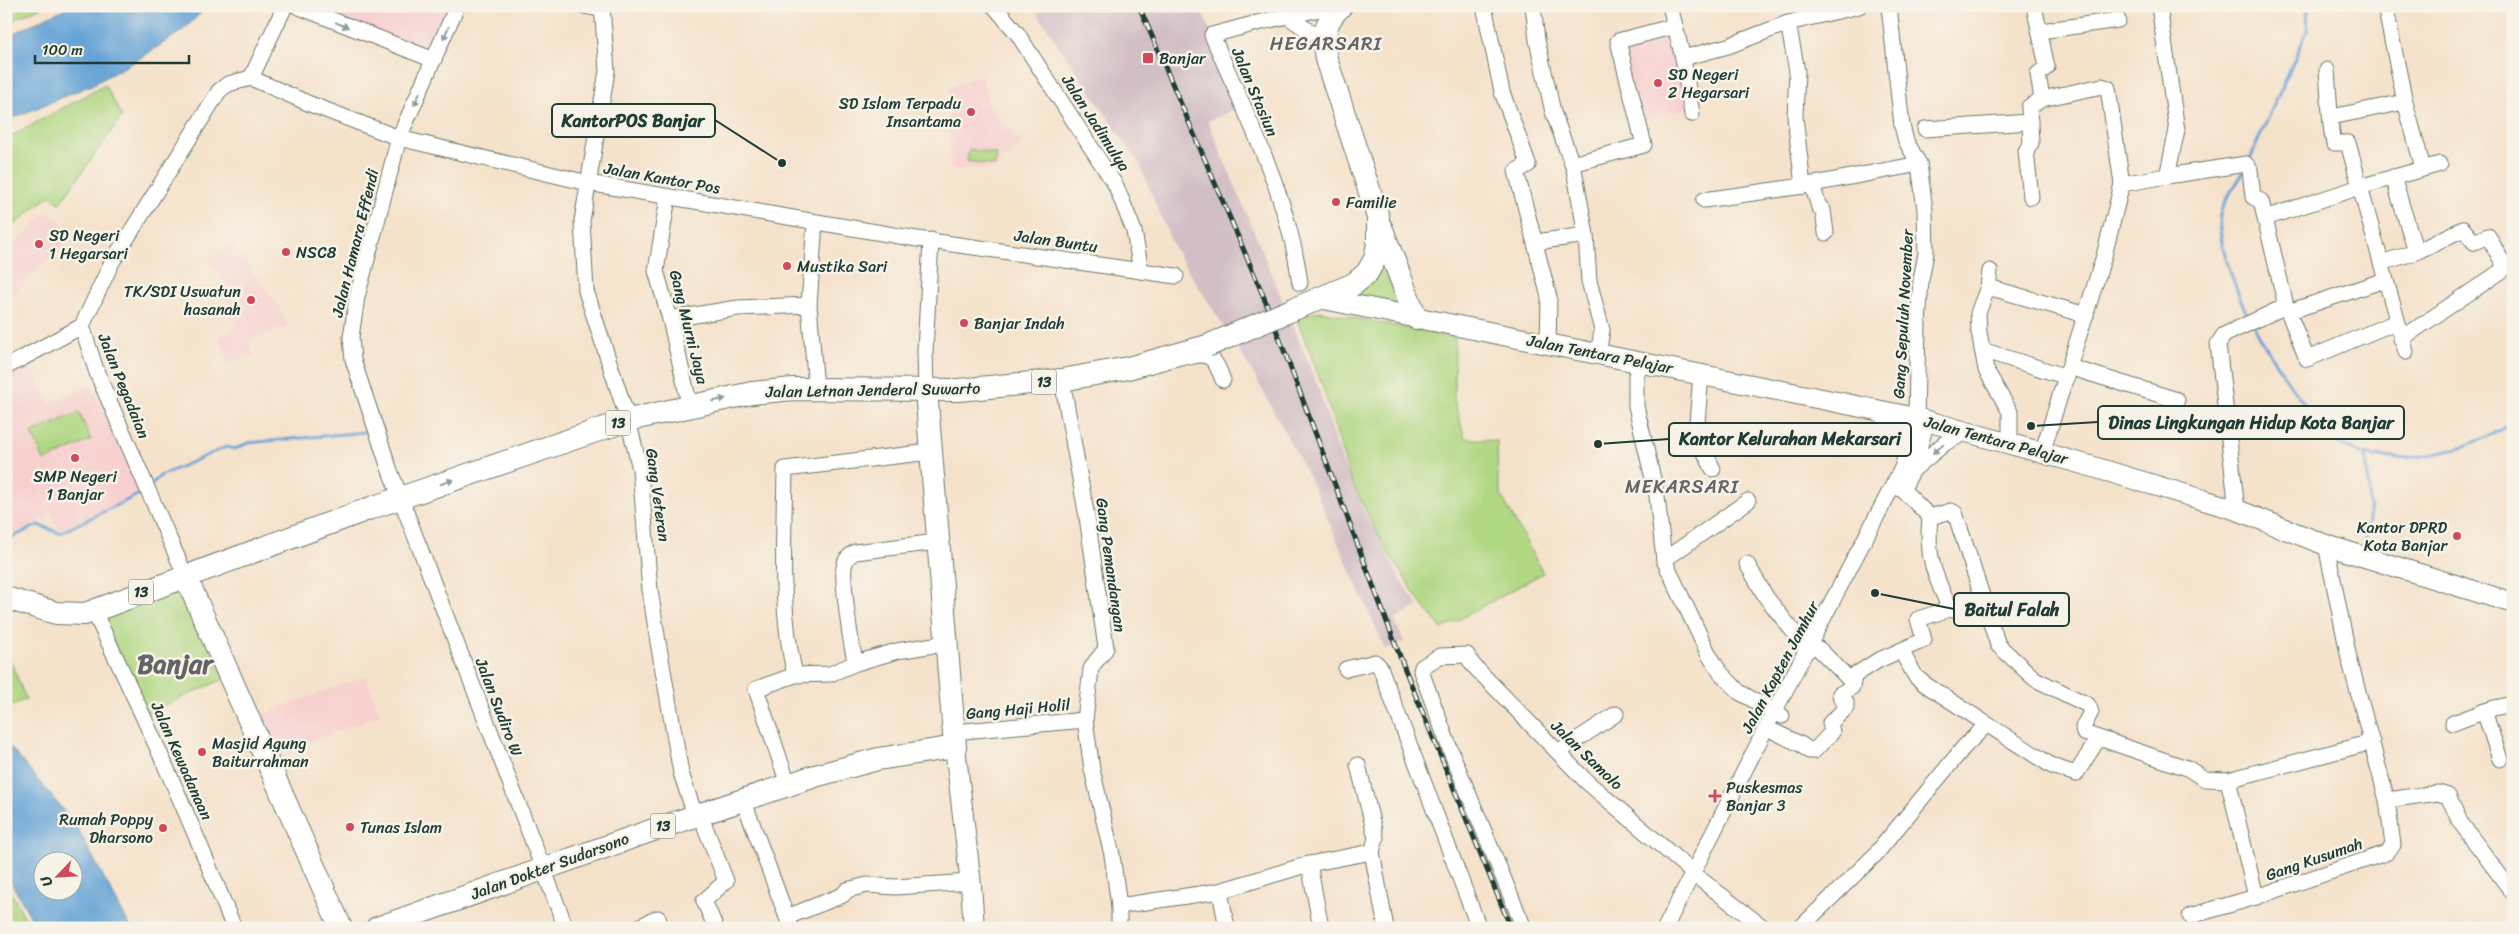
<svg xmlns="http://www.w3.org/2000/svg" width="2519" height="934" viewBox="0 0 2519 934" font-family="Sriracha,sans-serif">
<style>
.built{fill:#f7d0cf}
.industrial{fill:#d2bec5}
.green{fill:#b0d782;stroke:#688a5b}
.water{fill:#64a2d6;stroke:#427085;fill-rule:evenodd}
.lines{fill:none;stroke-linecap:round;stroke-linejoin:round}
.stream{stroke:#64a2d6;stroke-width:3}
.minor-casing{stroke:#6a7769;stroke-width:17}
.major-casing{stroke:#6a7769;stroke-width:22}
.highway-casing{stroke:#6a7769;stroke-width:24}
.minor{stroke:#fff;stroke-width:15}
.major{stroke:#fff;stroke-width:20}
.highway{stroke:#fff;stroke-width:22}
.rail-casing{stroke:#1f3d34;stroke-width:5}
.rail{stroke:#f7f3e8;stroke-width:3;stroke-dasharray:9;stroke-linecap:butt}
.highway-bridge-casing{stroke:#6a7769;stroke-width:24;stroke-linecap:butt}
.highway-bridge{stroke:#fff;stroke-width:22}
.oneway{fill:#8f9e9a}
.poi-dot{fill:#d1495b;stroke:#f7f3e8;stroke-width:2}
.labels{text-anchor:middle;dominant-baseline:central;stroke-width:5;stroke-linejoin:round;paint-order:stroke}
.shield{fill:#f7f3e8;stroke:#60746a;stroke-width:1}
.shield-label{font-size:15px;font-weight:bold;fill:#1f3d34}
.poi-label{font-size:16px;fill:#1f3d34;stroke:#f7f3e8;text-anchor:start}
.street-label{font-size:16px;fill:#1f3d34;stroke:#f7f3e8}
.quarter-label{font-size:19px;letter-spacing:1px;fill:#646366;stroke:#f7f3e8}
.town-label{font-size:26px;font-weight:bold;fill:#646366;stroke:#f7f3e8}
.leader{fill:none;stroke:#1f3d34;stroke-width:2}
.callout-dot{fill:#1f3d34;stroke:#f7f3e8;stroke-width:2}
.callout{fill:#f7f3e8;stroke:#1f3d34;stroke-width:2}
.callout-label{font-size:18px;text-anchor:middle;font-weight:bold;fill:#1f3d34}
</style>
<rect width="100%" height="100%" fill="#f7f3e8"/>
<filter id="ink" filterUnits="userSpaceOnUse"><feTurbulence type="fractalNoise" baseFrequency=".02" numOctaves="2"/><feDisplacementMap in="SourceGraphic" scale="10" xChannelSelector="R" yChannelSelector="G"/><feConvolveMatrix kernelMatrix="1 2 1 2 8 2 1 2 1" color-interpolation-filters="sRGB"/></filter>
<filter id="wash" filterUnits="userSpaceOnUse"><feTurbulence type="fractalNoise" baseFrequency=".0096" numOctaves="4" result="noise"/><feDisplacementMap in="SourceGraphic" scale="20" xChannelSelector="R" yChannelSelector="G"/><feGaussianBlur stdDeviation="1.12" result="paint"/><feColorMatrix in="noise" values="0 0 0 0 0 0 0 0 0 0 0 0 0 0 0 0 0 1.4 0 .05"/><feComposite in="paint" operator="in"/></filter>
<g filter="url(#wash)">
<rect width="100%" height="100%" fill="#f5e2cb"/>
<g class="built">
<polygon points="282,6 461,6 436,66"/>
<polygon points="1675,29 1690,108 1639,121 1620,42"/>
<polygon points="981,75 989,96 984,100 1022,143 1007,157 1000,157 998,169 950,169 949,87"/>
<polygon points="48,211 72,235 15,293 6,284 6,253"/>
<polygon points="230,242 279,307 288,325 248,342 253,355 229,364 218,337 237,327 230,313 233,310 224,294 232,289 209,260"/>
<polygon points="29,359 49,404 91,384 141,493 59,531 24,456 50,515 6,537 6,371"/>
<polygon points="365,676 380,715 277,755 262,715"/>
</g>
<polygon class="industrial" points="1052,6 1199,6 1244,105 1208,121 1318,386 1339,453 1365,513 1403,584 1419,606 1394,619 1404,642 1385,649 1310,479 1252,371 1174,248 1140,165 1037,13"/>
<g class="green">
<polygon points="6,6 44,6 6,23"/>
<polygon points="105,85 122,116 60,203 49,196 8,230 6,139"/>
<polygon points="969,149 997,154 995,166 967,161"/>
<polygon points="1385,256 1405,305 1354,296"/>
<polygon points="1320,311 1455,338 1454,399 1465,438 1497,441 1498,478 1501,495 1543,573 1442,629 1420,602 1382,543 1350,478 1323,387 1296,317"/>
<polygon points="79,412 91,440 44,461 32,433"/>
<polygon points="181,580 224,679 145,714 102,615"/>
<polygon points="6,655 8,655 26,699 6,708"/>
<polygon points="6,884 31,928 6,928"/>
</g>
<g class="water">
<polygon points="70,6 208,6 182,31 142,57 94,84 6,121 6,37"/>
<path d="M6,742L75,824L131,928H37L6,874ZM42,862H72V892H42Z"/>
</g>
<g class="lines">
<g class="stream">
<polyline points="2249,161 2307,31 2308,6"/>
<path d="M2244,171C2237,185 2223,199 2220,215C2216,239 2238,296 2249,318"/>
<path d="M2254,326C2272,360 2295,394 2320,424C2325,429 2330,437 2335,441C2387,475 2465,452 2513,423"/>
<polyline points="150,486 160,476 226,447 235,449 248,443 365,432"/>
<polyline points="6,540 38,525 60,533 144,492"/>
<path d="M2364,546C2373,516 2369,487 2366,456"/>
</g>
</g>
</g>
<g filter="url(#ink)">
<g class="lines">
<defs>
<g id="minor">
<polyline points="297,6 434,60"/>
<polyline points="457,6 399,138 357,297 351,337 353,360 389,468 566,928"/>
<polyline points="584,6 602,9"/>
<polyline points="602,6 607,71 582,221 586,291 628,420 640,469 650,590 658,642 681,773 695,815"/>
<polyline points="994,6 1017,33 1116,186 1134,231 1141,271"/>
<polyline points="1484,6 1502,92 1528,163 1528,165 1516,171 1549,297 1548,344"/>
<polyline points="1533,6 1537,40 1553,112 1574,169 1586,235 1536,242"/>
<polyline points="1670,6 1683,58 1692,114"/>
<polyline points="1289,17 1323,41"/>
<polyline points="1788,23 1859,6"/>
<polyline points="2041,31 2118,20"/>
<polyline points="1683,58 1728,46 1788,23 1797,71 1795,117 1803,186"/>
<path d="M2327,70C2328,81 2331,140 2334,143H2348L2360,187L2440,164"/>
<polyline points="251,78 310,104 399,138 588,183 917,239 1176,276"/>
<polyline points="251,78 285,6"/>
<polyline points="2405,102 2423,168"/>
<polyline points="2331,117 2405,102 2385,6"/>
<polyline points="1925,129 2030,122"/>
<polyline points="1572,164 1644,145 1618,41 1675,26"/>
<polyline points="2167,176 2246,164 2250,170 2253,197 2261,201 2265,218"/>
<polyline points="2393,177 2416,252"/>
<polyline points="1812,184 1819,207 1823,210 1826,233"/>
<polyline points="2122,184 2167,176 2177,130 2159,6"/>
<polyline points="668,197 656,271 670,319 690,407"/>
<polyline points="2031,197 2026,151 2031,143 2029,107 2042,99 2038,74 2047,67 2034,6"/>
<polyline points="1704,200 1803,186 1919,164"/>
<polyline points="815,222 809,305 816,389"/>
<polyline points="1586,235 1589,281 1602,330 1598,355"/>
<polyline points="2381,263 2416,252 2463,229 2474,242 2488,236 2504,265 2503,270 2401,339"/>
<polyline points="1990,271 1988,287 1978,313 1979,332 1986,370 2010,412 2010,443"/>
<path d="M1300,283C1289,196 1246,115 1212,35L1257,23L1333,6"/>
<polyline points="1988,287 2086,315"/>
<polyline points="2286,306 2307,359 2396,322"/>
<polyline points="2288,312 2385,280"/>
<polyline points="670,319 738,308 809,305"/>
<polyline points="1982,350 2067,377"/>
<path d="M1190,357C1212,350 1216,362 1223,380"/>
<polyline points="1641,362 1636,376 1636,406 1657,496 1664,560 1709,655 1720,672 1739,692 1782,716"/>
<polyline points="6,367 82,326"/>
<polyline points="2069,367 2177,400"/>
<polyline points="1701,374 1696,435 1713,469"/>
<path d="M1062,380L1087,517L1106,648C1101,657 1095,660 1091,669L1085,720L1092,769L1112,855L1119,906V928"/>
<polyline points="926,390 925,351 931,240"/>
<polyline points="1877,410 1899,435 1905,456"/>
<polyline points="2042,453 2104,256 2122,184 2108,88 2102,86 2042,99"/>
<polyline points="1913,470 1945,443 1966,432"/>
<polyline points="1902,490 1913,470 1927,421"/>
<polyline points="1903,490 1930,517 1951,511 1955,513 1998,645 2035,679 2088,705 2091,712 2083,727 2084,733 2187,768 2205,779 2228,780"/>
<polyline points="2237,510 2218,344 2224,335 2286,306 2265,218 2360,187 2406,352"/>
<path d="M1930,517C1926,556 1934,574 1950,609L1983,600"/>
<path d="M937,542L855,552C849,556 845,559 844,567C842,581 851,649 856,663L897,651L946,643"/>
<polyline points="2326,545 2349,658 2387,800 2393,845 2386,853 2256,897 2228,780 2372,742"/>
<polyline points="1664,560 1748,501"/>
<polyline points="1747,564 1766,597 1808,650"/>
<polyline points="185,575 97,373 82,326 112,262 219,91 228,84 251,78"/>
<path d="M92,611L97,618C146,720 192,823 234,928"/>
<polyline points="1819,649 1849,679"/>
<polyline points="1901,651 1916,677 1926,685 2052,766 2076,774 2098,739"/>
<polyline points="1346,669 1375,662 1380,667 1479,928"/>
<path d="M795,675C779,609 784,537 785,469L930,452"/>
<polyline points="2484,711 2500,759"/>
<polyline points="2453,723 2494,708 2513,704"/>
<polyline points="953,732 1085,720"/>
<polyline points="1775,732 1802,745 1809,751 1814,751 1832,732 1830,723 1846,708 1846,702 1841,699 1840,694 1852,687 1853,682 1849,679 1877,661 1924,640 1918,619 1950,609"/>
<polyline points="1558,752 1616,714"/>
<polyline points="1358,765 1376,838 1372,852"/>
<polyline points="788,784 756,689 795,675 830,674 856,663"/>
<polyline points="743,799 791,928"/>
<polyline points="2387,800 2438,793 2448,796 2460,822 2513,893"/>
<polyline points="700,814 726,881 704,901 716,928"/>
<polyline points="1309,864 1321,928"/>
<polyline points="1700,879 1764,928"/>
<polyline points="1220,891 1227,928"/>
<polyline points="1119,906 1220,891 1309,864 1372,852 1386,928"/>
<polyline points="2190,916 2256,897"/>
<polyline points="787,917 843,895 847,890 867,885 895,887 970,882"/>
<polyline points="636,928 658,918 661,928"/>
<polyline points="1524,928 1450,749 1421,671 1422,667 1440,656 1467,655 1472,664 1586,781 1692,872"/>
<polyline points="1665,928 1774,712 1902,468 1916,418 1918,324 1921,280 1926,253 1925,210 1919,164 1906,141 1902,126 1889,6"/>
<polyline points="1800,928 1875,855 1964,747 1986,725"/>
</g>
<g id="major">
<polyline points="1319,298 1916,418 2090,466 2237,510 2326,545 2513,603"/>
<polyline points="955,747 971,885 974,928"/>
</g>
<g id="highway">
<polyline points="1381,227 1416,318"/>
<path d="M1294,309L1354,284L1367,273L1375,259L1378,243V217L1326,59C1322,37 1324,22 1341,6"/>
<polyline points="185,575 341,928"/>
<polyline points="6,598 56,613 85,614 371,508 628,420 752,393 793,389 958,390 1062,380 1128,368 1207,346"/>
<polyline points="377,928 653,830 815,776 878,759 955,747 926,390"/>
</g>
</defs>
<use href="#minor" class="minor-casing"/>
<use href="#major" class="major-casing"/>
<use href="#highway" class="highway-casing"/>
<use href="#minor" class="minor"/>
<use href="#major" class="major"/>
<use href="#highway" class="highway"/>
<defs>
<polyline id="rail" points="1139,6 1263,295 1404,667 1511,928"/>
</defs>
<use href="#rail" class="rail-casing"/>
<use href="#rail" class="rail"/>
<defs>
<polyline id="highway-bridge" points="1207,346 1294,309"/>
</defs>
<use href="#highway-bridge" class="highway-bridge-casing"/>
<use href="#highway-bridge" class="highway-bridge"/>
</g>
<defs><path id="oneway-solid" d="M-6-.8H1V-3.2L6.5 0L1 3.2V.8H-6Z" transform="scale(1.25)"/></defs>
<g class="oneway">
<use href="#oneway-solid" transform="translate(342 25) rotate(22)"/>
<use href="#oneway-solid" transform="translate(446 33) rotate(113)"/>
<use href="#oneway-solid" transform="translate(417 99) rotate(114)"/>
<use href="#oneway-solid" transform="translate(719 400) rotate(-12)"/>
<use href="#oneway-solid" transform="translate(1938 449) rotate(141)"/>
<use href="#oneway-solid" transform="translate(447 482) rotate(-19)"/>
</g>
</g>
<g class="poi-dot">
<rect x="1142" y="52" width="12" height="12" rx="2.5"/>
<circle cx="1658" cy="83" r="5"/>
<circle cx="971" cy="112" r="5"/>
<circle cx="1336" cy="202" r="5"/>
<circle cx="39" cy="244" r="5"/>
<circle cx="286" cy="252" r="5"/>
<circle cx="787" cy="266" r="5"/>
<circle cx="251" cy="300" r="5"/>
<circle cx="964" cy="323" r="5"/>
<circle cx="75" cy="458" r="5"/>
<circle cx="2457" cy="536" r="5"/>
<circle cx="202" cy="752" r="5"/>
<path d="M1712.5 788.5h5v5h5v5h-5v5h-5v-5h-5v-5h5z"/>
<circle cx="350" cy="827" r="5"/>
<circle cx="163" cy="828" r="5"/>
</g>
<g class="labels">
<g class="shield">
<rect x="1031.5" y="369.5" width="25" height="25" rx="4"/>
<rect x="605.5" y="410.5" width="25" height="25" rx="4"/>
<rect x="128.5" y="579.5" width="25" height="25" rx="4"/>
<rect x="650.5" y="813.5" width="25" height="25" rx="4"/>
</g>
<g class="shield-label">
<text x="1044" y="382">13</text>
<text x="618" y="423">13</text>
<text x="141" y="592">13</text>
<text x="663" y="826">13</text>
</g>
<g class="poi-label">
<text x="1159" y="58">Banjar</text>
<text x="1668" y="74">SD Negeri<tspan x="1668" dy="18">2 Hegarsari</tspan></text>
<text x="961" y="103" text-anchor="end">SD Islam Terpadu<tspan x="961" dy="18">Insantama</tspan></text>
<text x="1346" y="202">Familie</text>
<text x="49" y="235">SD Negeri<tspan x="49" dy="18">1 Hegarsari</tspan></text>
<text x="296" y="252">NSC8</text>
<text x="797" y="266">Mustika Sari</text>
<text x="241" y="291" text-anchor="end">TK/SDI Uswatun<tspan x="241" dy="18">hasanah</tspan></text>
<text x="974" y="323">Banjar Indah</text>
<text x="75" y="476" text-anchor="middle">SMP Negeri<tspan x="75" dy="18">1 Banjar</tspan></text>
<text x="2447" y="527" text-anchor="end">Kantor DPRD<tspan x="2447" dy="18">Kota Banjar</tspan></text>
<text x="212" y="743">Masjid Agung<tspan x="212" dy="18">Baiturrahman</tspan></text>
<text x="1726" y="787">Puskesmas<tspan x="1726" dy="18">Banjar 3</tspan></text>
<text x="153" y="819" text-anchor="end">Rumah Poppy<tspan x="153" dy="18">Dharsono</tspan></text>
<text x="360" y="827">Tunas Islam</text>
</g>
<g class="street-label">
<text transform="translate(1255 92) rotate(67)">Jalan Stasiun</text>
<text transform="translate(1096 123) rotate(57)">Jalan Jadimulya</text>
<text transform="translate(662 178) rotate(10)">Jalan Kantor Pos</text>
<text transform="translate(1056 241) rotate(8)">Jalan Buntu</text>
<text transform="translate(355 243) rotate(-76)">Jalan Hamara Effendi</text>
<text transform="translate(1903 314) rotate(-87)">Gang Sepuluh November</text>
<text transform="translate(689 327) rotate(76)">Gang Murni Jaya</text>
<text transform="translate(1600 354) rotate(11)">Jalan Tentara Pelajar</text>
<text transform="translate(124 386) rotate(68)">Jalan Pegadaian</text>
<text transform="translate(873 390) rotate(-1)">Jalan Letnan Jenderal Suwarto</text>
<text transform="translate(1996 440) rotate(15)">Jalan Tentara Pelajar</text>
<text transform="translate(658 495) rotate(82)">Gang Veteran</text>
<text transform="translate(1111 565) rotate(82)">Gang Pemandangan</text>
<text transform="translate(1780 667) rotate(-62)">Jalan Kapten Jamhur</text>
<text transform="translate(499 707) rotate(69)">Jalan Sudiro W</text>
<text transform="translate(1018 709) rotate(-5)">Gang Haji Holil</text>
<text transform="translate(1587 755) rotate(44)">Jalan Samolo</text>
<text transform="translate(182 761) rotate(66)">Jalan Kewadanaan</text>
<text transform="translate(2314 859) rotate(-19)">Gang Kusumah</text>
<text transform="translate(550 866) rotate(-20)">Jalan Dokter Sudarsono</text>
</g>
<g class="quarter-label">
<text x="1326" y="43">HEGARSARI</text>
<text x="1682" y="486">MEKARSARI</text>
</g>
<g class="town-label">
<text x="175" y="664">Banjar</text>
</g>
</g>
<path class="leader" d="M782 163L715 120M2031 426L2098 422M1598 444L1669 439M1875 593L1954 609"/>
<g class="callout-dot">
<circle cx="782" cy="163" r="5"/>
<circle cx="2031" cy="426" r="5"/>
<circle cx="1598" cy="444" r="5"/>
<circle cx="1875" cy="593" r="5"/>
</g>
<g class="callout">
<rect x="552" y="104" width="163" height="33" rx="5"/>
<rect x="2098" y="406" width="306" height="33" rx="5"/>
<rect x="1669" y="423" width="242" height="33" rx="5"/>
<rect x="1954" y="593" width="115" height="33" rx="5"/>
</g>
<g class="callout-label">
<text x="633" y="127">KantorPOS Banjar</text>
<text x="2251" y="429">Dinas Lingkungan Hidup Kota Banjar</text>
<text x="1790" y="445">Kantor Kelurahan Mekarsari</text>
<text x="2012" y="616">Baitul Falah</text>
</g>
<rect width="2519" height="934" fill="none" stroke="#f7f3e8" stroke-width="25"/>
<g transform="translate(58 876) rotate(245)"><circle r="24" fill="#f7f3e8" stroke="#a1aaa0"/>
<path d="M0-4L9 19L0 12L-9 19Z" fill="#d1495b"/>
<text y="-8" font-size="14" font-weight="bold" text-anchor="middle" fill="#1f3d34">U</text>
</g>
<path d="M35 55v8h154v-8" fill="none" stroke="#1f3d34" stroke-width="2.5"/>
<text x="42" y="55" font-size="15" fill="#1f3d34" stroke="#f7f3e8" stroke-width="4" paint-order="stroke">100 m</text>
</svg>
